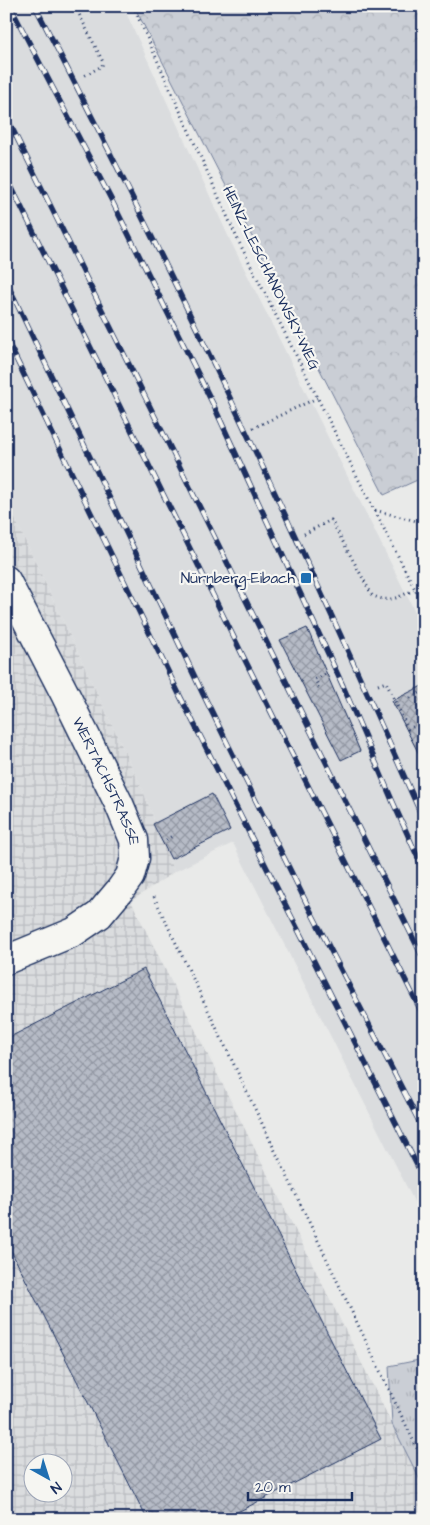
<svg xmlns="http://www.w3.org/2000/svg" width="430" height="1525" viewBox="0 0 430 1525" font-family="'Architects Daughter',sans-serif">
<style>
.built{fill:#dadcde}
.industrial{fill:url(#industrial-grid);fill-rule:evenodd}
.grass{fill:url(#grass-tufts);stroke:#727e9a}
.forest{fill:url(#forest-crowns);stroke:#727e9a}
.building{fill:url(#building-cross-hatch);stroke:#1b2f5e}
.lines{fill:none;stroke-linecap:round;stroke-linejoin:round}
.minor-casing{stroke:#1b2f5e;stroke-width:31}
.path{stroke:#1b2f5e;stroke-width:3;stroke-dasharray:1 4;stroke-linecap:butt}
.minor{stroke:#f6f6f2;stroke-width:28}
.rail-casing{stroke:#1b2f5e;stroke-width:5.5}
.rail{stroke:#f6f6f2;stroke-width:4;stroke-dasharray:11;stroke-linecap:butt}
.poi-dot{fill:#1f6fb2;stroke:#f6f6f2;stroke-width:2}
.labels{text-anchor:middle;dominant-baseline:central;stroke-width:4.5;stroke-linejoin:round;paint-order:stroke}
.street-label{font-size:15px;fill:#1b2f5e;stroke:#f6f6f2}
.poi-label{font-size:15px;fill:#1b2f5e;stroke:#f6f6f2;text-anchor:end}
</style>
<defs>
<pattern id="industrial-grid" width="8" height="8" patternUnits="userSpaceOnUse" patternTransform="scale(1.25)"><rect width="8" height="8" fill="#dadcde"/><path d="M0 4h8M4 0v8" fill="none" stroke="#babdc1"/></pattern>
<pattern id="grass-tufts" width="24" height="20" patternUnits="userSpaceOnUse" patternTransform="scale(1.25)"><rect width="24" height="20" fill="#caced5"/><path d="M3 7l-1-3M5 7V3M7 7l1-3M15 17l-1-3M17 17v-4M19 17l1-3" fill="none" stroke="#adb1b9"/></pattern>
<pattern id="forest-crowns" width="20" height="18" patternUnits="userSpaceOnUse" patternTransform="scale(1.25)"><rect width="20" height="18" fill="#caced5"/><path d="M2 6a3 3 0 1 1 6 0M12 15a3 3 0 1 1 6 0" fill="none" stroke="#adb1b9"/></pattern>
<pattern id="building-cross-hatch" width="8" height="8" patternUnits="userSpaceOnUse" patternTransform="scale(1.25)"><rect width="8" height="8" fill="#b6bbc6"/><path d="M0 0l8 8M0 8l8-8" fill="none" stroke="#9398a4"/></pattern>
</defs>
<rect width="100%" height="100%" fill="#e9eae9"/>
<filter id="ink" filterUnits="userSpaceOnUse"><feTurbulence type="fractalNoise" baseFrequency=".02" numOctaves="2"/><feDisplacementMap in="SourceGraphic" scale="10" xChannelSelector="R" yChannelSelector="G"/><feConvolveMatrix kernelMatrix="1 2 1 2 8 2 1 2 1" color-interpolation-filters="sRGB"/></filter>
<g filter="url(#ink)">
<polygon class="built" points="6,6 123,6 230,240 424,630 424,1221 233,843 174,872 143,791 6,500"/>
<path class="industrial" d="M6,500L143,791L174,872L131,901L424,1488V1519H6ZM32,1462H62V1492H32Z"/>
<polygon class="grass" points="424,1359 424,1488 392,1424 389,1366"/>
<polygon class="forest" points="134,6 424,6 424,477 384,495"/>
<g class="building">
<polygon points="307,628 360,751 341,760 280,640"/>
<polygon points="424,685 424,764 392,701"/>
<polygon points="212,794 230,830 171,859 153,824"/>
<polygon points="144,969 381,1439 224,1519 147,1519 6,1241 6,1039"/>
</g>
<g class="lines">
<defs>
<g id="minor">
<path id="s1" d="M6,580L65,694L119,804L134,840L135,858L130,876L120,890L99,915L74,932L6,960"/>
</g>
</defs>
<use href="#minor" class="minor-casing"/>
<g class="path">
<polyline points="75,6 103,62 102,66 82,77"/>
<polyline points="133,6 237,238 374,510 424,523"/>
<polyline points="253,428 317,398"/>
<polyline points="375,511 424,607"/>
<path d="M304,534L331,520L372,595C389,604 398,597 414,590"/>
<polyline points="378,685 386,682 408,729 424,722"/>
<polyline points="319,688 315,679 328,673"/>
<polyline points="410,698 424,691"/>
<polyline points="166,840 172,836"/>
<polyline points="154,897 424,1463"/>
</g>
<use href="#minor" class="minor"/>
<defs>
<g id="rail">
<polyline points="10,6 112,201 213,404 343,686 392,800 424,871"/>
<path d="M35,6C174,273 302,545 424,821"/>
<polyline points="6,116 424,960"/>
<polyline points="6,176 247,664 424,1017"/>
<polyline points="6,281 203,694 308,906 424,1131"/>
<polyline points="6,338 181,698 424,1179"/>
</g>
</defs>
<use href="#rail" class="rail-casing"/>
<use href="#rail" class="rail"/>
</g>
</g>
<rect class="poi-dot" x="300" y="572" width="12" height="12" rx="2.5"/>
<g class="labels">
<g class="street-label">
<text transform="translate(271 278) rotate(64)">HEINZ-LESCHANOWSKY-WEG</text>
<text stroke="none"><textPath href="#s1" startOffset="225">WERTACHSTRASSE</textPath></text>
</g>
<g class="poi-label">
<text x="295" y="578">Nürnberg-Eibach</text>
</g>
</g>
<rect width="430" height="1525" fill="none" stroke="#f6f6f2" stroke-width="25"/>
<rect x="12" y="12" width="405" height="1500" fill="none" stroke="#1b2f5e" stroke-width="2" filter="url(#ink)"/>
<g transform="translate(48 1478) rotate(141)"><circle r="24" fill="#f6f6f2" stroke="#9ea6b7"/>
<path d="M0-4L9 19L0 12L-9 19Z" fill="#1f6fb2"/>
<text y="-8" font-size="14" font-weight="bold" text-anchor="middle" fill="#1b2f5e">N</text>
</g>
<path d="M248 1492v8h104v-8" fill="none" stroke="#1b2f5e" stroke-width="2.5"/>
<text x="255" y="1492" font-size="15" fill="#1b2f5e" stroke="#f6f6f2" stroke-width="4" paint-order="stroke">20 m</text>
</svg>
